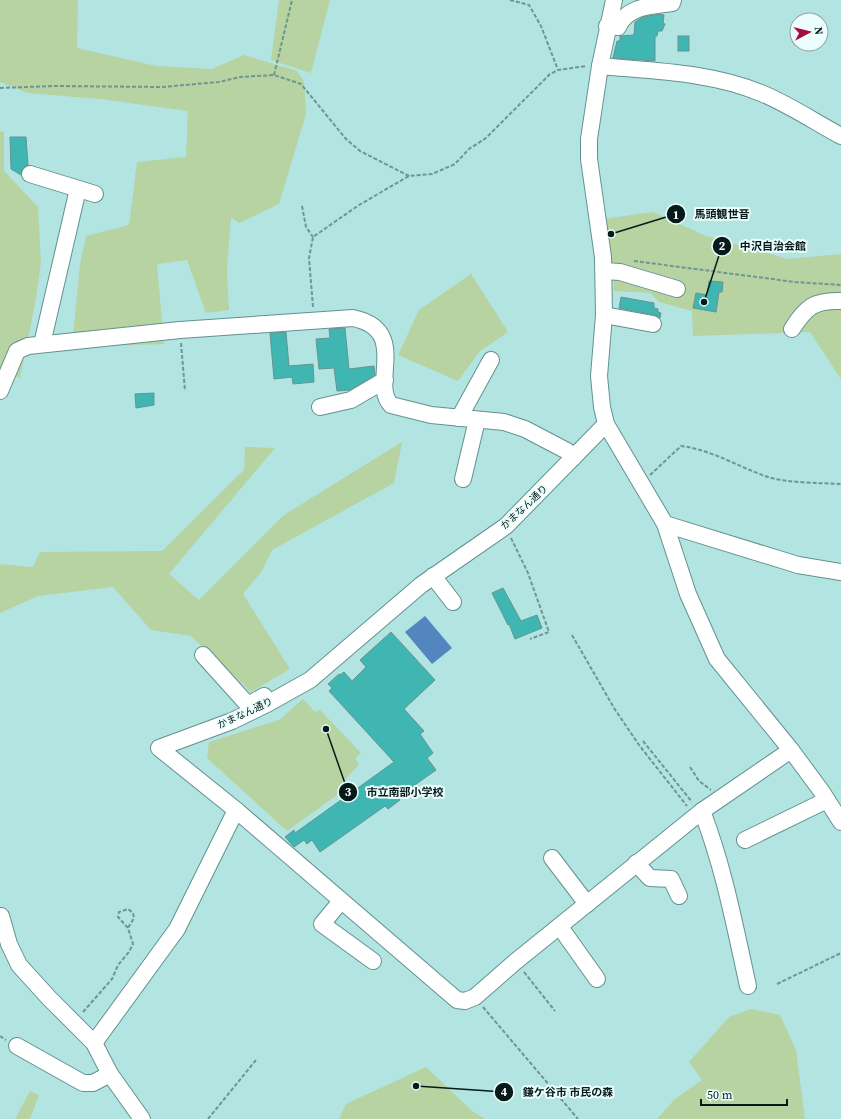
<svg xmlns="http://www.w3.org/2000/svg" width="841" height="1119" viewBox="0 0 841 1119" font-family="'Source Serif 4','Noto Sans JP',serif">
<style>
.green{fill:#b6d3a1}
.water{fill:#5386bf}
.building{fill:#40b6b3;stroke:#649492}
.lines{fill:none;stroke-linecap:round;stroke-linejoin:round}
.minor-casing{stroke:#629290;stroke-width:18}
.path{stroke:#6f9594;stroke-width:2;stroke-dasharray:4 2;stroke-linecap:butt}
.minor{stroke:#fff;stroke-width:16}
.labels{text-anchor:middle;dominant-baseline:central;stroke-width:4;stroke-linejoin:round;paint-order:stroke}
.street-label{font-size:10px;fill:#071a1a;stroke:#ebfefd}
.leader{fill:none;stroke:#071a1a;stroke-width:1.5}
.callout-dot{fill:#071a1a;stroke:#ebfefd;stroke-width:1.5}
.mark-label{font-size:12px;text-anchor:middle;font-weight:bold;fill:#fff}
.callout-label{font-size:11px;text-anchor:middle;font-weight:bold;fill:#071a1a;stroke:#ebfefd;stroke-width:4;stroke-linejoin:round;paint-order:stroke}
</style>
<rect width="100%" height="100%" fill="#b2e4e2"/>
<g class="green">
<polygon points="0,0 78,0 77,48 156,66 212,69 244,55 297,71 304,81 306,114 279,204 239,223 231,217 227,270 229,310 206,313 187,260 157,264 164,344 72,347 80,265 86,236 129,225 137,162 186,157 188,111 100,99 28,93 0,82"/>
<polygon points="279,0 330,0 311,73 271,60"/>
<polygon points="4,131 4,171 38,207 41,262 36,299 20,378 0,369 0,132"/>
<polygon points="653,212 706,236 788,259 841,254 841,379 810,332 693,336 692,311 659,302 650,293 614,291 614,272 603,219"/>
<polygon points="471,274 508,332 480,351 458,381 398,355 419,310"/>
<polygon points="402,442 394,483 272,550 262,571 243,594 290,669 251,692 191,636 151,630 113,587 38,596 0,613 0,564 33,567 40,552 162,551 244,470 245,447 275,448 169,574 199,600 284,515"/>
<polygon points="303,699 315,712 320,710 361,753 355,758 359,765 338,787 340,793 287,831 207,758 209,742 279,720"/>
<polygon points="751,1009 780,1015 796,1050 805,1119 657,1119 675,1099 702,1080 689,1062 729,1017"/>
<polygon points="426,1067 472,1111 485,1119 339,1119 346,1104"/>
<polygon points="30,1091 39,1095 30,1119 15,1119"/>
</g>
<polygon class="water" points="425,616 452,648 432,664 405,632"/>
<g class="building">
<polygon points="660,14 664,15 663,23 665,24 662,31 658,31 657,36 655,36 655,61 613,58 617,41 620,41 620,36 634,35 635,22 643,17"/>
<rect x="678" y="36" width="11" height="15"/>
<polygon points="10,137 26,137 28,165 23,167 21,175 11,169"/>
<polygon points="709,281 723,282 722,292 719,292 716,312 693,308 696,293 707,295"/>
<polygon points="621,297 654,303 654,308 658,309 658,312 661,313 660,318 655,315 619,308"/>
<polygon points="345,328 349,369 374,366 375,375 350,390 337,391 334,368 319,369 316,339 330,338 329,329"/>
<polygon points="286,332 289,366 313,364 314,382 293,384 292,377 274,379 270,333"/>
<polygon points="154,393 154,405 136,408 135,394"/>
<polygon points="503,588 521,621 537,615 542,628 515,639 509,624 508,625 492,593"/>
<polygon points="391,632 435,680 404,709 424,731 420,734 433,753 427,758 436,770 398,797 400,800 388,809 385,806 320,852 312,840 307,844 304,840 294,847 285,837 294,830 295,833 394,762 329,691 332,688 328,684 339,674 340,675 344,672 352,681 366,667 360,660"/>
</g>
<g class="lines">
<defs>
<g id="minor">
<polyline points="614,0 600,66 589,139 589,159 603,257 604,315 599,376 602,407 606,424 665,524 688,594 717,659 791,750 822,792 841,822"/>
<path d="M607,26L618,27C627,6 651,6 672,3L673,0"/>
<path d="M600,66C653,71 711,72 761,93C788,104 815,122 841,136"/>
<polyline points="30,174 95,194"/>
<polyline points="604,271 620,272 677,289"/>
<polyline points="604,315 653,324"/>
<path d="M792,329C806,307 814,300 841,301"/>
<polyline points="42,344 78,189"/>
<path d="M0,391L17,351L28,346L180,330L353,318C410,330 370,383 391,405L431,415L504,422L525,429L567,451L573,458"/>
<polyline points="320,407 351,400 385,380"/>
<polyline points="459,418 491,360"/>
<polyline points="606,424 506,526 421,585 310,680 267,704 232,721 159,748 236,810 457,1000 465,1001 475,997 515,962 702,811 791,750"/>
<polyline points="463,479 477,420"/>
<polyline points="665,524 798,565 841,572"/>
<polyline points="433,576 453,602"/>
<polyline points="203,655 248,705 264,696"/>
<path d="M702,811C724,868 735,927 748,986"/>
<polyline points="745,840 827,800"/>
<polyline points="552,858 587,904"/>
<polyline points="636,863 650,878 671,879 679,896"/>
<polyline points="341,901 322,924 373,961"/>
<polyline points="1,916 9,944 19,965 49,998 94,1043 110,1074 142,1119"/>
<polyline points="560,927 597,979"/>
<polyline points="94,1043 177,929 236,810"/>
<polyline points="17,1046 83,1083 93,1083 110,1074"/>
</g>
</defs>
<use href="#minor" class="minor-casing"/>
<g class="path">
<polyline points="510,0 529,5 541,26 558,70"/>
<polyline points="274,75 292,0"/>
<polyline points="0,88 53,86 162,87 219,82 240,77 274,75 301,84 346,139 360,151 409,176"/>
<polyline points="302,206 306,227 313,237"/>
<polyline points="634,261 795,282 841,285"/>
<polyline points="313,307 309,258 313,237 359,205 409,176 432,174 455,164 469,149 486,138 550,74 558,70 586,66"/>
<polyline points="181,343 185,391"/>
<path d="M650,475L681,446C712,450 737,466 765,476C783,483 821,483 841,484"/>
<polyline points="511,538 528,573 549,632 530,639"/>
<polyline points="572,635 614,708 639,745 687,806"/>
<polyline points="643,741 692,802"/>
<polyline points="690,767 699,781 711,790"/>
<polyline points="524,972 555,1011"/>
<polyline points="777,984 841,953"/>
<polyline points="483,1007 578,1119"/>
<polyline points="83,1012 112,979 118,965 129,952 133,944 128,928 118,917 119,912 128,909 133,913 134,918 128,928"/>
<polyline points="0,1036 6,1040"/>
<polyline points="208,1119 256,1060"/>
</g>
<use href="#minor" class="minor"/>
</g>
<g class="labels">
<g class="street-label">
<text transform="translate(524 507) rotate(-43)">かまなん通り</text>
<text transform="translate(245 713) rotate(-25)">かまなん通り</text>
</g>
</g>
<path class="leader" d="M611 234L676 214M704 302L722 246M326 729L348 792M416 1086L504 1092"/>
<g class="callout-dot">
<circle cx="611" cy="234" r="4"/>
<circle cx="704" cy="302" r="4"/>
<circle cx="326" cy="729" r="4"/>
<circle cx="416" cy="1086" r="4"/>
<circle cx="676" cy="214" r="10"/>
<circle cx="722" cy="246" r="10"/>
<circle cx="348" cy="792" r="10"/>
<circle cx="504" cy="1092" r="10"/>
</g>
<g class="mark-label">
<text x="676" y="219">1</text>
<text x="722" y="250">2</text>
<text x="348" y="796">3</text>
<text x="504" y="1096">4</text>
</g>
<g class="callout-label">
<text x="722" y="218">馬頭観世音</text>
<text x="773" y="250">中沢自治会館</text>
<text x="405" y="796">市立南部小学校</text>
<text x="568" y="1096">鎌ケ谷市 市民の森</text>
</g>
<g transform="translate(809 32) rotate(83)"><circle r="19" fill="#ebfefd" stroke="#90a3a2"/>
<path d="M0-3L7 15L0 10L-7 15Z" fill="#a60c3d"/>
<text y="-6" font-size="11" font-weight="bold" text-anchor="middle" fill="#071a1a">N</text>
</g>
<path d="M701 1099v6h86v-6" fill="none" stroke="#071a1a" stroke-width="2"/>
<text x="707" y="1099" font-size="12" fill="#071a1a" stroke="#ebfefd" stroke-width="3" paint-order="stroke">50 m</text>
</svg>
